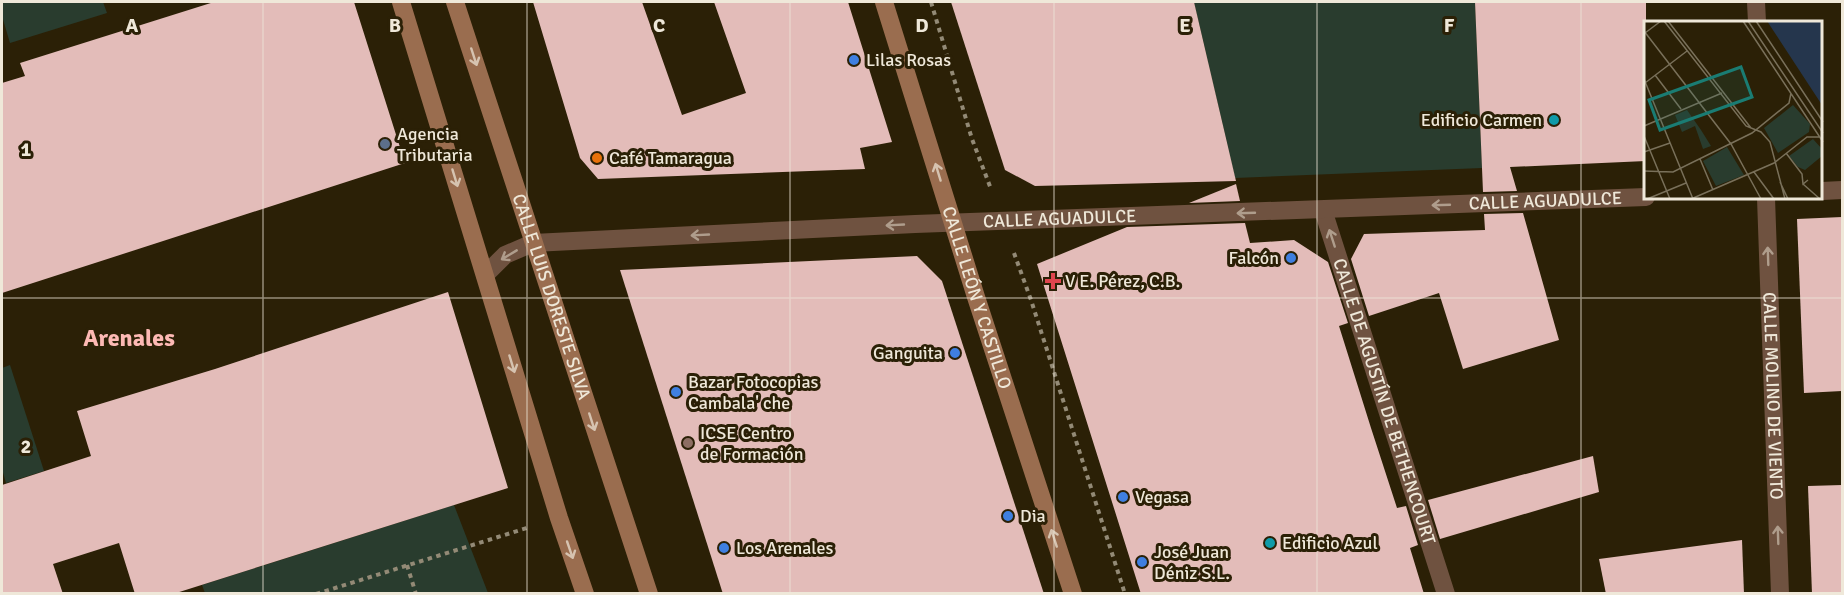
<svg xmlns="http://www.w3.org/2000/svg" width="1844" height="595" viewBox="0 0 1844 595" font-family="Signika,sans-serif">
<style>
.green{fill:#293c2e}
.building{fill:#e3bcb9}
.lines{fill:none;stroke-linecap:round;stroke-linejoin:round}
.path{stroke:#938a76;stroke-width:4;stroke-dasharray:4.5 4.5;stroke-linecap:butt}
.street{stroke:#6f5240;stroke-width:18}
.secondary{stroke:#9a6d4f;stroke-width:18}
.oneway{stroke:#d6c3b0}
.oneway2{stroke:#af9d8c}
.grid{fill:none;stroke:#efe8d9;stroke-width:1.5;stroke-opacity:0.55}
.shop-dot{fill:#3f7fe0;stroke:#2b2006;stroke-width:2}
.culture-dot{fill:#0f9aa8;stroke:#2b2006;stroke-width:2}
.service-dot{fill:#5c6f8a;stroke:#2b2006;stroke-width:2}
.food-dot{fill:#e8710a;stroke:#2b2006;stroke-width:2}
.health-dot{fill:#e0444e;stroke:#2b2006;stroke-width:2}
.education-dot{fill:#8d6e63;stroke:#2b2006;stroke-width:2}
.labels{text-anchor:middle;dominant-baseline:central;stroke-width:6;stroke-linejoin:round;paint-order:stroke}
.poi-label{font-size:18px;fill:#efe8d9;stroke:#2b2006;text-anchor:start}
.street-label{font-size:18px;fill:#efe8d9;stroke:#2b2006}
.district-label{font-size:24px;font-weight:bold;fill:#fdb9b4;stroke:#2b2006}
.inset-road{fill:none;stroke:#79705a;stroke-width:1.5}
.view{fill:#1a7c73;fill-opacity:0.15;stroke:#1a7c73;stroke-width:3}
.inset-edge{fill:none;stroke:#efe8d9;stroke-width:3}
.grid-label{font-size:20px;text-anchor:middle;font-weight:bold;fill:#efe8d9;stroke:#2b2006;stroke-width:6;stroke-linejoin:round;paint-order:stroke}
</style>
<rect width="100%" height="100%" fill="#2b2006"/>
<g class="green">
<polygon points="2,2 103,2 107,13 10,43 2,16"/>
<polygon points="1194,2 1475,2 1482,168 1235,178"/>
<polygon points="10,365 44,471 6,483 2,469 2,368"/>
<polygon points="454,505 488,593 205,593 202,585"/>
</g>
<g class="building">
<polygon points="214,2 354,2 405,163 2,293 2,83 25,76 20,63"/>
<polygon points="533,2 642,2 682,115 746,93 714,2 848,2 892,142 860,148 865,169 598,179 580,158"/>
<polygon points="951,2 1194,2 1236,181 1035,186 1005,170"/>
<polygon points="1475,2 1646,2 1646,161 1510,167 1517,191 1483,192"/>
<polygon points="1236,184 1240,201 1189,203"/>
<polygon points="1523,213 1559,340 1463,369 1439,293 1369,316 1351,259 1364,234 1485,230 1484,214"/>
<polygon points="1842,217 1842,391 1804,393 1797,219"/>
<polygon points="1245,223 1250,243 1294,240 1328,262 1348,323 1339,326 1371,428 1397,508 1406,506 1418,545 1410,548 1424,594 1141,594 1037,264 1127,227"/>
<polygon points="917,256 942,281 1044,594 723,594 620,270"/>
<polygon points="448,292 508,488 173,594 135,594 119,543 53,564 63,594 2,594 2,485 91,456 77,411 215,369"/>
<polygon points="1593,456 1599,492 1440,539 1428,500"/>
<polygon points="1842,485 1842,594 1812,594 1808,486"/>
<polygon points="1742,540 1744,594 1606,594 1599,559"/>
</g>
<g class="lines">
<g class="path">
<polyline points="931,2 972,139 991,189"/>
<polyline points="1014,253 1031,300 1125,594"/>
<polyline points="407,565 416,594"/>
<polyline points="316,594 530,527"/>
</g>
<g class="street">
<polyline points="1756,2 1757,22"/>
<polyline points="1822,191 1842,190"/>
<path id="s1" d="M1766,198L1780,594"/>
<path id="s2" d="M1323,210L1446,594"/>
<path id="s3" d="M485,275L505,255L533,243L915,224L1646,197"/>
</g>
<g class="secondary">
<polyline points="401,2 559,518 585,594"/>
<path id="s4" d="M455,2L649,594"/>
<path id="s5" d="M884,2L976,297L1073,594"/>
</g>
</g>
<defs><path id="oneway-shaft" d="M-6 0H5M1.5-3L5.5 0L1.5 3" fill="none" stroke-width="1.6" stroke-linecap="round" stroke-linejoin="round" transform="scale(1.5)"/></defs>
<g class="oneway">
<use href="#oneway-shaft" transform="translate(474 57) rotate(72)"/>
<use href="#oneway-shaft" transform="translate(938 172) rotate(-107)"/>
<use href="#oneway-shaft" transform="translate(455 178) rotate(73)"/>
<use href="#oneway-shaft" transform="translate(512 364) rotate(73)"/>
<use href="#oneway-shaft" transform="translate(592 422) rotate(72)"/>
<use href="#oneway-shaft" transform="translate(1054 538) rotate(-108)"/>
<use href="#oneway-shaft" transform="translate(570 550) rotate(71)"/>
</g>
<g class="oneway2">
<use href="#oneway-shaft" transform="translate(1441 205) rotate(178)"/>
<use href="#oneway-shaft" transform="translate(1246 213) rotate(178)"/>
<use href="#oneway-shaft" transform="translate(895 225) rotate(177)"/>
<use href="#oneway-shaft" transform="translate(700 235) rotate(177)"/>
<use href="#oneway-shaft" transform="translate(1332 238) rotate(-108)"/>
<use href="#oneway-shaft" transform="translate(509 255) rotate(149)"/>
<use href="#oneway-shaft" transform="translate(1768 256) rotate(-92)"/>
<use href="#oneway-shaft" transform="translate(1778 535) rotate(-92)"/>
</g>
<path class="grid" d="M263,2V594M527,2V594M790,2V594M1054,2V594M1317,2V594M1581,2V594M2,298H1842"/>
<g class="shop-dot">
<circle cx="854" cy="60" r="6"/>
<circle cx="1291" cy="258" r="6"/>
<circle cx="955" cy="353" r="6"/>
<circle cx="676" cy="392" r="6"/>
<circle cx="1123" cy="497" r="6"/>
<circle cx="1008" cy="516" r="6"/>
<circle cx="724" cy="548" r="6"/>
<circle cx="1142" cy="562" r="6"/>
</g>
<g class="culture-dot">
<circle cx="1554" cy="120" r="6"/>
<circle cx="1270" cy="543" r="6"/>
</g>
<circle class="service-dot" cx="385" cy="144" r="6"/>
<circle class="food-dot" cx="597" cy="158" r="6"/>
<path class="health-dot" d="M1050 272h6v6h6v6h-6v6h-6v-6h-6v-6h6z"/>
<circle class="education-dot" cx="688" cy="443" r="6"/>
<g class="labels">
<g class="poi-label">
<text x="866" y="60">Lilas Rosas</text>
<text x="1542" y="120" text-anchor="end">Edificio Carmen</text>
<text x="397" y="134">Agencia<tspan x="397" dy="21">Tributaria</tspan></text>
<text x="609" y="158">Café Tamaragua</text>
<text x="1279" y="258" text-anchor="end">Falcón</text>
<text x="1065" y="281">V E. Pérez, C.B.</text>
<text x="943" y="353" text-anchor="end">Ganguita</text>
<text x="688" y="382">Bazar Fotocopias<tspan x="688" dy="21">Cambala' che</tspan></text>
<text x="700" y="433">ICSE Centro<tspan x="700" dy="21">de Formación</tspan></text>
<text x="1135" y="497">Vegasa</text>
<text x="1020" y="516">Dia</text>
<text x="1282" y="543">Edificio Azul</text>
<text x="736" y="548">Los Arenales</text>
<text x="1154" y="552">José Juan<tspan x="1154" dy="21">Déniz S.L.</tspan></text>
</g>
<g class="street-label">
<text stroke="none"><textPath href="#s3" startOffset="1072">CALLE AGUADULCE</textPath></text>
<text stroke="none"><textPath href="#s3" startOffset="586">CALLE AGUADULCE</textPath></text>
<text stroke="none"><textPath href="#s4" startOffset="310">CALLE LUIS DORESTE SILVA</textPath></text>
<text stroke="none"><textPath href="#s5" startOffset="310">CALLE LEÓN Y CASTILLO</textPath></text>
<text stroke="none"><textPath href="#s1" startOffset="198">CALLE MOLINO DE VIENTO</textPath></text>
<text stroke="none"><textPath href="#s2" startOffset="201">CALLE DE AGUSTÍN DE BETHENCOURT</textPath></text>
</g>
<g class="district-label">
<text x="129" y="338">Arenales</text>
</g>
</g>
<g transform="translate(1644 21)">
<rect width="178" height="178" fill="#2b2006"/>
<path d="M149,84L166,103L165,111L134,132L120,107ZM43,89L57,109L67,125L59,128L51,105L38,111L31,94ZM169,118L178,128V135L161,149L154,146L145,135ZM83,126L100,154L72,165L59,140Z" fill="#293c2e"/>
<path d="M123,0H178V84Z" fill="#25364d"/>
<path class="inset-road" d="M20,0L102,105L117,111L126,121L141,178M24,0L107,107M99,0L179,121M104,0L179,112M112,0L179,101M0,10L87,123L117,178M1,12L17,0M11,54L37,88M0,58L49,178M1,62L43,30M0,105L78,72M0,115L26,178M0,131L26,122M142,132L158,153L159,163L164,159M56,138L69,169M0,150L29,151L108,112L145,82L147,72M110,151L130,178M136,161L144,178M159,163L176,178M3,178L42,162M47,178L130,142L163,116H176"/>
<path class="view" d="M97,46L108,76L16,109L5,79Z"/>
<rect width="178" height="178" class="inset-edge"/>
</g>
<g class="grid-label">
<text x="132" y="32">A</text>
<text x="395" y="32">B</text>
<text x="659" y="32">C</text>
<text x="922" y="32">D</text>
<text x="1185" y="32">E</text>
<text x="1449" y="32">F</text>
<text x="26" y="156">1</text>
<text x="26" y="453">2</text>
</g>
<rect width="1844" height="595" fill="none" stroke="#efe8d9" stroke-width="6"/>
</svg>
